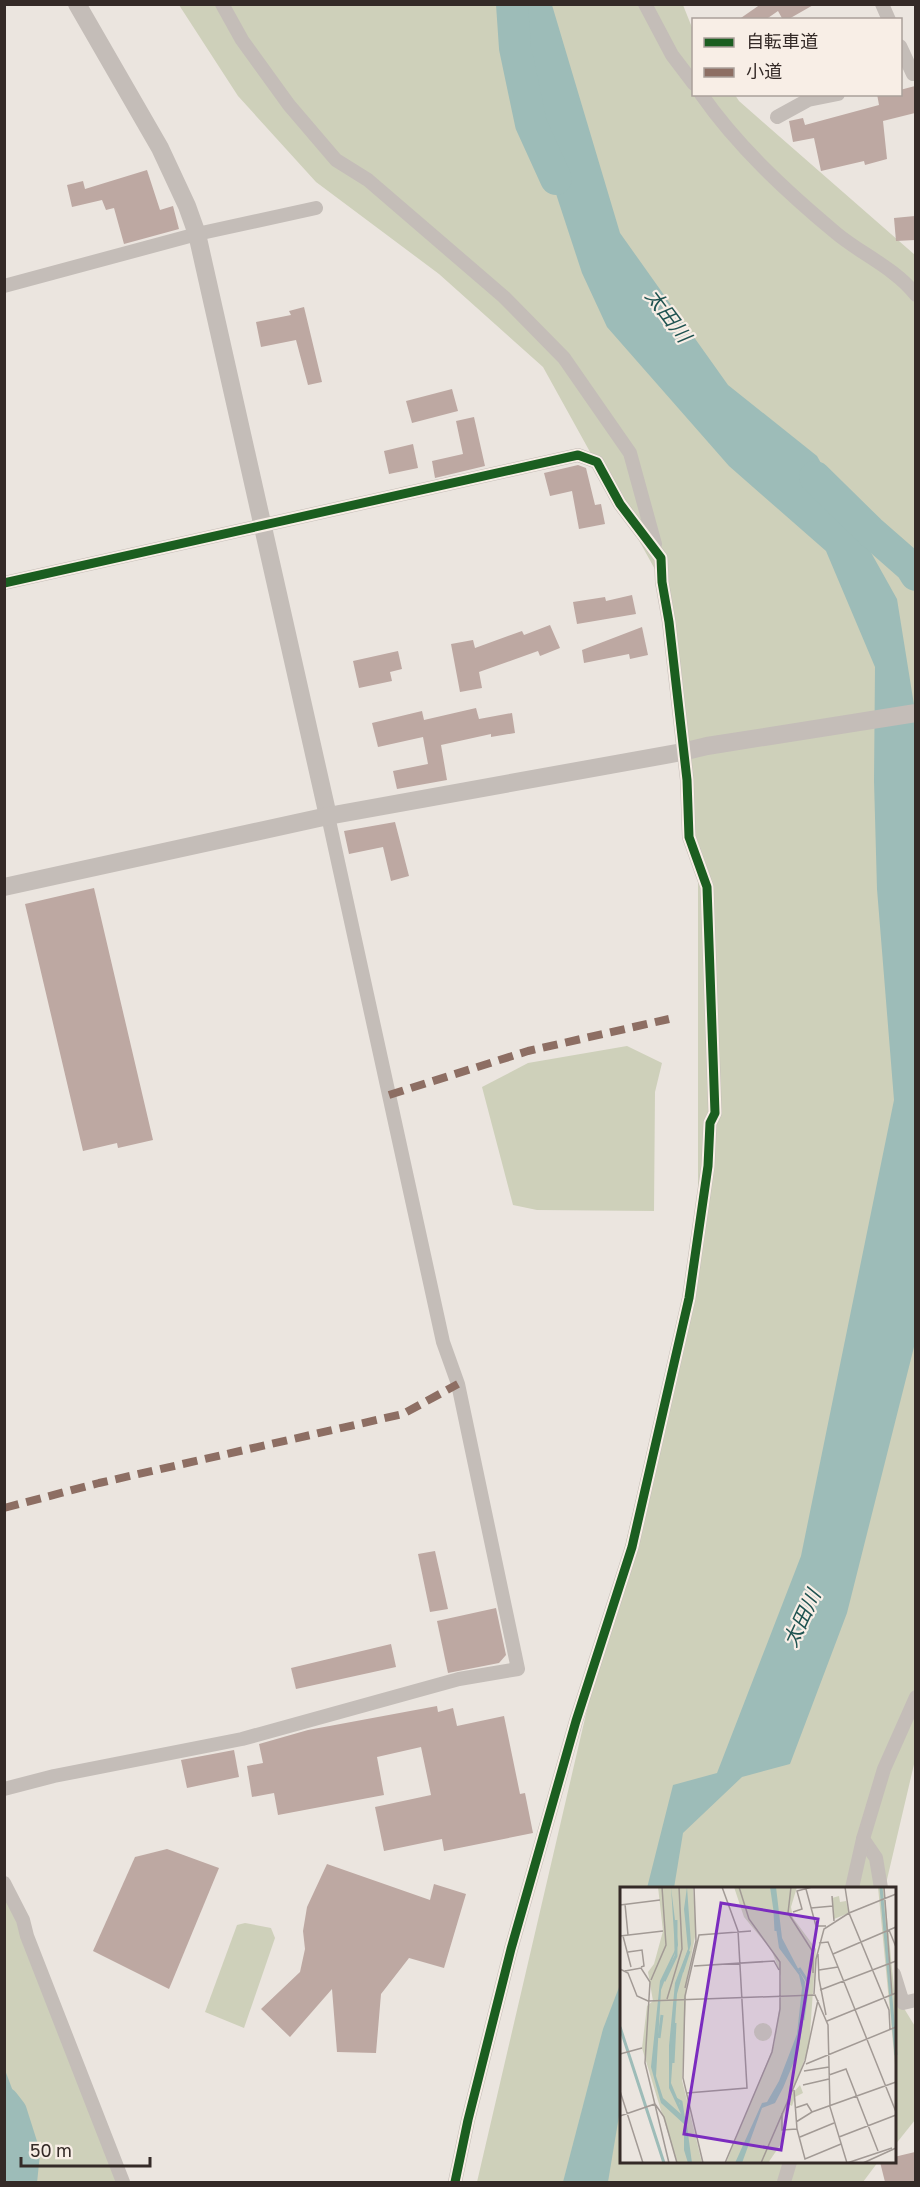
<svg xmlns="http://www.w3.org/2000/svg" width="920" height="2187" viewBox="0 0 920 2187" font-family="'Golos Text','Noto Sans JP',sans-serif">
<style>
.green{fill:#ced0ba}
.water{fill:#9dbcb8}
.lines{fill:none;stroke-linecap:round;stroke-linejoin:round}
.river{stroke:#9dbcb8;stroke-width:32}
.building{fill:#bda8a2}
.minor{stroke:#c4bdb8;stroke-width:14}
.tertiary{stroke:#c4bdb8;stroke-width:18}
.quiet{stroke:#8d6e63;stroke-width:8;stroke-dasharray:15 8;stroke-linecap:butt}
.cycleway-casing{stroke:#f8eee6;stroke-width:13}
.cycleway{stroke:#1b5e20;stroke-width:9}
.labels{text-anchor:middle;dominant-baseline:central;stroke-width:4.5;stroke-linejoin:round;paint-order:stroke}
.water-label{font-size:20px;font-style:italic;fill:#1f5351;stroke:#f8eee6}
.inset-river{fill:none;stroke:#9dbcb8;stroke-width:3}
.inset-road{fill:none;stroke:#a29a95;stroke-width:1.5}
.view{fill:#7b2cbf;fill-opacity:0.15;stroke:#7b2cbf;stroke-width:3}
.inset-edge{fill:none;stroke:#342a27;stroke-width:3}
</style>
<rect width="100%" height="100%" fill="#ebe5df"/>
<g class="green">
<polygon points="179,5 683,5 693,30 694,94 735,95 739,101 915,255 915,1760 885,1888 622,1888 622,2162 878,2162 863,2182 477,2182 698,1233 698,844 689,837 662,582 543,367 439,274 316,182 238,96"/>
<polygon points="627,1046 662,1063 655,1092 654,1211 537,1210 513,1205 482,1087 528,1063"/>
<polygon points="4,1883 121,2182 5,2182"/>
<polygon points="245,1923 271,1928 275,1938 244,2028 205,2012 237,1925"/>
<polygon points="894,1992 916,2028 915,2120 895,2145"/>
</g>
<g class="water">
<polygon points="500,5 552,5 620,233 728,385 817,456 897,599 915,711 915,1343 847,1613 790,1764 742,1777 683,1833 674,1888 647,1888 673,1785 717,1773 801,1556 894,1100 877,889 874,781 875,667 826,551 729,466 607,327 582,273 539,142 514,36"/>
<polygon points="621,1982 621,2104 608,2182 563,2182 603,2029"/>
<polygon points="5,2070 17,2102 11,2112 24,2153 21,2182 5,2182"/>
</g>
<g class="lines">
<g class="river">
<polyline points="512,4 515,48 531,124 556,179"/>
<polyline points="815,477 870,531 911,567 916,575"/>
<polyline points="4,2103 11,2112 24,2153 21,2182"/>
</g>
</g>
<g class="building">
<polygon points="761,4 815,4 787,20 783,20 778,11 765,20 738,20"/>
<polygon points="915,86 915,113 883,121 887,159 865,165 864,161 821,171 814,138 793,142 789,121 803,118 805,125 879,105 877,94 900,94 900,90"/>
<polygon points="147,170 160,210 173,206 179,229 124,244 114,208 106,210 102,200 72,207 67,185 83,181 85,189"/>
<polygon points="915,216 915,240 896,241 894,218"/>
<polygon points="304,307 322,382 308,385 296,340 261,347 256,322 291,315 289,311"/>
<polygon points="452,389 458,411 412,423 406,401"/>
<polygon points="474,417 485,466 435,478 432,461 463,454 456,421"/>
<polygon points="413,444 418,468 389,474 384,451"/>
<polygon points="578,465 586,468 595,505 601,504 605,524 579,529 572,491 550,496 544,473"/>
<polygon points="632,595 636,614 577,624 573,602 605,597 606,601"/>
<polygon points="550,625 560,648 540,656 538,651 479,672 482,688 460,692 451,644 473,640 475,648 522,631 524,635"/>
<polygon points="642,627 648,655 630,659 629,654 584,663 582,650"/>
<polygon points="398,651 402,669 390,672 392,681 359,688 353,661"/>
<polygon points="476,708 479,719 512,713 515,733 491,737 491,734 441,745 447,780 397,789 393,771 428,764 423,737 378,747 372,723 422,711 424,720"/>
<polygon points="395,822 409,876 391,881 383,847 349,854 344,831"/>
<polygon points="94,888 153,1140 118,1148 117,1143 83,1151 25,904"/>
<polygon points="435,1551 448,1609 430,1612 418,1554"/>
<polygon points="496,1608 506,1655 499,1663 448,1673 437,1621"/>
<polygon points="391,1644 396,1667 296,1689 291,1668"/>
<polygon points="437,1706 438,1712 453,1708 457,1726 504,1716 520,1794 525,1793 533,1833 444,1851 442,1839 384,1851 375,1807 431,1795 421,1747 377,1757 384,1795 278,1815 274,1793 252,1797 247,1766 263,1763 259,1744 308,1730"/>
<polygon points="234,1750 239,1777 187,1788 181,1760"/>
<polygon points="167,1849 219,1868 169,1989 93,1951 135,1857"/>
<polygon points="327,1864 430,1900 434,1884 466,1894 444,1968 409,1958 381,1994 376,2053 337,2052 332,1989 290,2037 261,2009 300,1972 305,1949 303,1931 307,1907"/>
<polygon points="915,2152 915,2182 885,2182 880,2162 894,2162 894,2157"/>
</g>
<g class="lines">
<g class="minor">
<polyline points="222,4 242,40 289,105 336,160 368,180 504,297 564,358 630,453 655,544"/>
<polyline points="645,4 672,55 694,84"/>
<polyline points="882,4 889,20"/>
<polyline points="900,46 913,74 916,73"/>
<path d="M701,94C738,147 787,192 836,233C861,254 895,268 916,295"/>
<polyline points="777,117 808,100 838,94"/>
<polyline points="4,286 197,234 316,208"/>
<polyline points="4,583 578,455 597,462 620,504 661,558 662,582 669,622 687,780 689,837 707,887 715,1113 710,1123 708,1166 689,1298 632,1547 576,1721 511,1949 468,2120 455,2182"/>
<polyline points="4,1789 54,1776 242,1739 459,1679 518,1669 458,1384 443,1342 328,816"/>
<polyline points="863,1839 876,1858 881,1888"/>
<polyline points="4,1883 23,1920 27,1936 123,2182"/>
<polyline points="852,1888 863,1839 884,1769 916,1697"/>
<polyline points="894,1974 903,2003 916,2000"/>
<polyline points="784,2182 790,2162"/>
</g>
<g class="tertiary">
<polyline points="77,4 160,148 187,206 197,234 328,816"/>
<polyline points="4,887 328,816 682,752 707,746 916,713"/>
</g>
<g class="quiet">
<polyline points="389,1095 528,1051 669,1019"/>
<polyline points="4,1508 99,1483 403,1414 458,1384"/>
</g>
<defs>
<polyline id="cycleway" points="4,583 578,455 597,462 620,504 661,558 662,582 669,622 687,780 689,837 707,887 715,1113 710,1123 708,1166 689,1298 632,1547 576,1721 511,1949 468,2120 455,2182"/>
</defs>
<use href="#cycleway" class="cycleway-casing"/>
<use href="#cycleway" class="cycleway"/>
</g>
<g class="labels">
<g class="water-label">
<text transform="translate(669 315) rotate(53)">太田川</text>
<text transform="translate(801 1618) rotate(-65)">太田川</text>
</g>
</g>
<g transform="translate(620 1887)">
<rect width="276" height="276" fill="#ebe5df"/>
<path d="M38,0H73L76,45L67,90L62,193L82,276H57L22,161L27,119L33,114L28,85L34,77L43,44ZM114,0H177L171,20L173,31L196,62L189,160L172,207L180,198L183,206L175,210L172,219L168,217L162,233L163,254L148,276H106L154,158L160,117L161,89L152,64L124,30ZM258,0H264L276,122V188ZM219,9L220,15L226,14L229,26L214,32L212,11ZM134 145a9 9 0 1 1 18 0a9 9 0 1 1-18 0Z" fill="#ced0ba"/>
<path d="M51,0L58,58L41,103L36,189L43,211L61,227L49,201V159L55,96L68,62L64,22L67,0L71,57L57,107L51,196L66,232L72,276H68L64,263V237L41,216L31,180L40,94L55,63ZM150,0H156L162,51L185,95L183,137L178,165L163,201L155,216L142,221L122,276H115L142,216L147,215L159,194L177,147L182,101L179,88L159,61Z" fill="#9dbcb8"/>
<path class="inset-river" d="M261,0L276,168M155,25L156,44M179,81L188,95L183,133M62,85L69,64M44,94L56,69V33M0,140L44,276M39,151L42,128M53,176L55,136M56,212L61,215L63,228"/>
<path class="inset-road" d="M171,0L168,26L193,65V86M225,0L229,26L269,123L270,142M264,0L272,108M186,2L196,39H206M212,9L214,34M5,17L8,48M0,18L40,13M191,21L213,19M173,25L182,22L177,4L192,0M269,43L276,60M0,49L43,44M3,49L11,80M199,56L208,55L276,225M8,65L22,63L24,79L21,80M198,67L199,92L206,128M213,67L276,40M74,79L154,74L159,83M0,82L8,86L17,109L28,114L195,108L208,138L210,220L227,276L272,261M199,83L218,80M5,84L21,81L30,95L25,176L49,276M31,93L46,58L42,0M65,101L76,54L74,0M200,103L276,74M194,107L196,72L204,42L229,26L276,7M47,112L62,62L59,0M207,134L276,106M0,167L22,161M186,177L276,140M184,184L209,180M209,188L226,182L258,264M183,198L209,192M174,203L177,242L185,272L221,257M0,204L23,276M67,206L127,201L118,44L102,0M175,221L187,217L192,225M162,226V243L177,242M0,229L35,217L44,230L57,276M176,235L192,225L276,195M180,250L214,236M219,250L276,228M83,276L63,191L65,109L79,48L131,44M105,276L152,165L160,122V75L129,32L119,0M141,276L185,174L198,113M243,276L276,261"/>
<path class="view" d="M101,16L198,32L161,263L64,247Z"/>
<rect width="276" height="276" class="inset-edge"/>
</g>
<rect width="920" height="2187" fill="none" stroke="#342a27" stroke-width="12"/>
<rect x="692" y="18" width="210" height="78" fill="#f8eee6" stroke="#aaa09a" stroke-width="1.5"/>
<rect x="704" y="38" width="30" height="9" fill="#1b5e20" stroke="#aaa09a" stroke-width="1.5"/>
<text x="746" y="48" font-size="18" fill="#342a27">自転車道</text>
<rect x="704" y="68" width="30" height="9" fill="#8d6e63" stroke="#aaa09a" stroke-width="1.5"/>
<text x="746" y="78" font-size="18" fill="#342a27">小道</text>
<path d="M21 2157v9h129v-9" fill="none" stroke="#342a27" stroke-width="3"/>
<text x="30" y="2157" font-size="18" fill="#342a27" stroke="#f8eee6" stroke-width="4.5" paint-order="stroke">50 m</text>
</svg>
